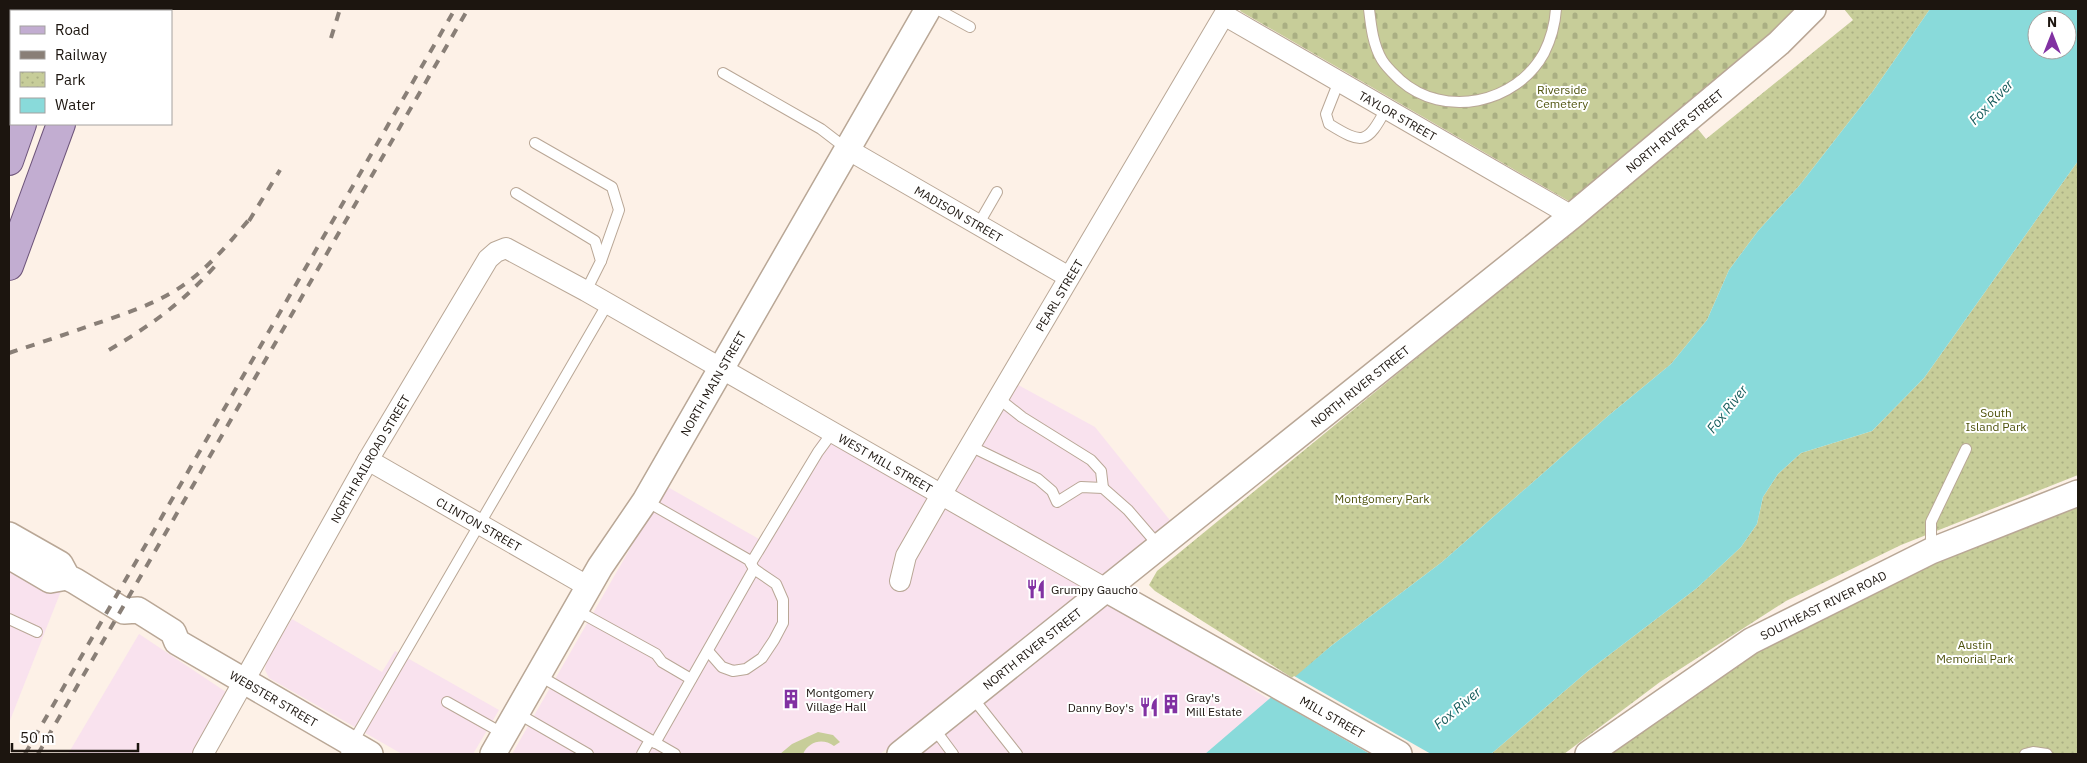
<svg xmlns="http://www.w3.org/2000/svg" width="2087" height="763" viewBox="0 0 2087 763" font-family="'IBM Plex Sans',sans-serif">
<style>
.commercial{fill:#f9e2ee}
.grass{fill:#c7cd99}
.cemetery{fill:url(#cemetery-stones)}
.park{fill:url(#park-dots)}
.water{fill:#89dada;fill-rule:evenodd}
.pier{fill:#fdf1e7}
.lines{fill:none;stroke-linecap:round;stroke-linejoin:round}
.service-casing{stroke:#b9a796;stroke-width:12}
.minor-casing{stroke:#b9a796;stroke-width:22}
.tertiary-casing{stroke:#b9a796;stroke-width:28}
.primary-casing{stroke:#6d547a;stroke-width:30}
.service{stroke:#fff;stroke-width:10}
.minor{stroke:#fff;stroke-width:20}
.tertiary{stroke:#fff;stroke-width:25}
.primary{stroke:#c2add1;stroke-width:28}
.rail{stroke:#897f77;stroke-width:4;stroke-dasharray:9 9;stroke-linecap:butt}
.labels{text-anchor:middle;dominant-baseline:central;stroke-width:4;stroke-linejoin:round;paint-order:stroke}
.park-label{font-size:12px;fill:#4f530d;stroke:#fff}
.street-label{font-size:12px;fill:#1c150f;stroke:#fff}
.poi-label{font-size:12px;fill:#1c150f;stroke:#fff;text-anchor:start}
.water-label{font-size:14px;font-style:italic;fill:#185d5d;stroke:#fff}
</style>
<defs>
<pattern id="cemetery-stones" width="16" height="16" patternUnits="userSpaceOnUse" patternTransform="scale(1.25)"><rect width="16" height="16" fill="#c7cd99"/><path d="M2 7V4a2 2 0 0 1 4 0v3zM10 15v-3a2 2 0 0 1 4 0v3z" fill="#aaaf83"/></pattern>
<pattern id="park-dots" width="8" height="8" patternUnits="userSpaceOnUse" patternTransform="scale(1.25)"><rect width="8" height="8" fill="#c7cd99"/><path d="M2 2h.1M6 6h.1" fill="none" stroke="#aaaf83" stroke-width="1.8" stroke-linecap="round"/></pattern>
</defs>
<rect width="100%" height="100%" fill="#fdf1e7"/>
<g class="commercial">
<polygon points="1013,382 1095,427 1173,524 1104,584 948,495"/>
<polygon points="823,433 1098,589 880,754 512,754 666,486 759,539"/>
<polygon points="9,567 61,591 9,723"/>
<polygon points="1107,597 1270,700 1205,754 917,754"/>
<polygon points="292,619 382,672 395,651 499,710 473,754 402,754 269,678 265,670 266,660"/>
<polygon points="139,634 229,694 193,754 68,754"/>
</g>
<path class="grass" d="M818,732L833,735L840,742L834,746C823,738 809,741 803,754H780L792,744Z"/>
<polygon class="cemetery" points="1241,9 1796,9 1773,32 1572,203 1240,11"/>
<g class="park">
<polygon points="1844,9 1930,9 1873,91 1799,186 1758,231 1729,270 1707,320 1671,364 1608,416 1442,562 1331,646 1294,679 1155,591 1149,585 1157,571 1697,128 1706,139 1853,20"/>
<polygon points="2078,161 2078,475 1901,545 1786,601 1660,682 1564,754 1491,754 1588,671 1697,588 1741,547 1757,524 1763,497 1778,474 1801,453 1872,431 1924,378"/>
<polygon points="2078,502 2078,754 1601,754 1684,694 1825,609"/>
</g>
<path class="water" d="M1930,9H2078V161L1924,378L1872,431L1801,453L1778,474L1763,497L1757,524L1741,547L1697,588L1588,671L1491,754H1205L1331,646L1442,562L1608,416L1671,364L1707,320L1729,270L1758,231L1799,186L1873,91ZM2037,20H2067V50H2037Z"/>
<polygon class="pier" points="1294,676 1431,754 1370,754 1270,697"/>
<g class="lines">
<defs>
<g id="service">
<polyline points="937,9 970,27"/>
<path d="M1369,9C1371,26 1373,45 1382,60C1387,68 1394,74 1400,80C1444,119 1516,104 1544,53C1551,39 1555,24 1556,9"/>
<polyline points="723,73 821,129 847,149"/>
<path d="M1339,81L1326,114L1329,124C1363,145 1367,144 1386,109"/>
<polyline points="535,143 612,187 619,210 601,261"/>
<polyline points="516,193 595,241 601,261 586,291"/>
<polyline points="978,225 997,192"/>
<polyline points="998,398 1022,417 1091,460 1101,471 1103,488"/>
<polyline points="970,446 1038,479 1052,491 1057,502 1081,487 1103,488 1128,510 1159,546"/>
<polyline points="646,501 749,560 754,569 655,743"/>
<polyline points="1931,550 1931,522 1966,449"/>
<polyline points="751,563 818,452 832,433"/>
<polyline points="576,610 656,654 662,662 691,679"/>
<polyline points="9,619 37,632"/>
<polyline points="708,651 722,667 733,671 746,669 762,658 774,640 783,623 783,600 776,584 754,569"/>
<polyline points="538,675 675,754"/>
<polyline points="972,697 1017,754"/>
<polyline points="447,702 504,734"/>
<polyline points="517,713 588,754"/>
<polyline points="933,727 953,754"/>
<polyline points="346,754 608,303"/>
<polyline points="642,754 650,740"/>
<polyline points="2025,754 2033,752 2047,754"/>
</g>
<g id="minor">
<path id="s1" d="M847,149L1069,277"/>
<path id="s2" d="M368,460L589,587"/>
<path id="s3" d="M900,581L906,556L941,495L1224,15L1572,216"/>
<path id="s4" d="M203,754L368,460L488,259L496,252L506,248L586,291L1106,589"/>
</g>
<g id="tertiary">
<path id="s5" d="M9,535L60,564L67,577L75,581L124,611L138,610L173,632L177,642L370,754"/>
<polyline points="9,556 50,580 67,577"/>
<path id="s6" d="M1106,589L1399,754"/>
<path id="s7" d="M493,754L600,567L645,501L928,9"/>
<path id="s8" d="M900,754L1572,216L1779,43L1813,9"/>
<path id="s9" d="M1588,754L1751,641L1931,551L2078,493"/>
</g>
<g id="primary">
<polyline points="65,11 66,9"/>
<polyline points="102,11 103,9"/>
<polyline points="9,161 22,124"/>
<polyline points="9,266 61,124"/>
</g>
</defs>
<use href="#service" class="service-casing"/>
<use href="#minor" class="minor-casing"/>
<use href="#tertiary" class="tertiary-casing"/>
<use href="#primary" class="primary-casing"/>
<use href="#service" class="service"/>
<use href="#minor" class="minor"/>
<use href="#tertiary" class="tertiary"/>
<use href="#primary" class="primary"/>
<g class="rail">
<polyline points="331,38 340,9"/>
<polyline points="249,221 280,170"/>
<path d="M109,350C153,324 182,303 216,265"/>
<path d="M9,353C36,344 64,335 92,325C124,314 157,304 185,284C211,265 231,241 252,216"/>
<polyline points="25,754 455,9"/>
<polyline points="38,754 468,9"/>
</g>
</g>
<defs>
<symbol id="restaurant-bare" viewBox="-9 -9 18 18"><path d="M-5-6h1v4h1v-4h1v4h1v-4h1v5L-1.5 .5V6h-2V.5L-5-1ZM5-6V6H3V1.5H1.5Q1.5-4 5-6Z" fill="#8131a2" stroke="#fff" stroke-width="2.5" paint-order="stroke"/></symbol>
<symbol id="building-bare" viewBox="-9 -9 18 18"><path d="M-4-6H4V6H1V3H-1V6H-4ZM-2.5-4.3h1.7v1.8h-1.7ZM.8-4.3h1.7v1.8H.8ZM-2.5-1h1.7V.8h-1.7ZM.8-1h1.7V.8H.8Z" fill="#8131a2" stroke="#fff" stroke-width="2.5" paint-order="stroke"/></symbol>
</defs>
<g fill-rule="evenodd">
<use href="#restaurant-bare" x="1022" y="575" width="28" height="28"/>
<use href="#building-bare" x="777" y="685" width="28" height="28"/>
<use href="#building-bare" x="1157" y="690" width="28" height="28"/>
<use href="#restaurant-bare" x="1135" y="693" width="28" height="28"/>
</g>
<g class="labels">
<g class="park-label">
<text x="1562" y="89">Riverside<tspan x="1562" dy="14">Cemetery</tspan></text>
<text x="1996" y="412">South<tspan x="1996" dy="14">Island Park</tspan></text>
<text x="1382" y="498">Montgomery Park</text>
<text x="1975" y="644">Austin<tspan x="1975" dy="14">Memorial Park</tspan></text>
</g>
<g class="street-label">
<text stroke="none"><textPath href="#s3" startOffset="854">TAYLOR STREET</textPath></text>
<text stroke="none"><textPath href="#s8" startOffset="994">NORTH RIVER STREET</textPath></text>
<text stroke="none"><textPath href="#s1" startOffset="129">MADISON STREET</textPath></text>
<text stroke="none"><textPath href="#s3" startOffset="328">PEARL STREET</textPath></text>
<text stroke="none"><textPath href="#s7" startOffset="431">NORTH MAIN STREET</textPath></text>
<text stroke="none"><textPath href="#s8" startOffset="589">NORTH RIVER STREET</textPath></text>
<text stroke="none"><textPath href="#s4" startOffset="339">NORTH RAILROAD STREET</textPath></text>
<text stroke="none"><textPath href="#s4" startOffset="1029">WEST MILL STREET</textPath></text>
<text stroke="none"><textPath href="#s2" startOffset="128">CLINTON STREET</textPath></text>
<text stroke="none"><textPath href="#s9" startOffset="279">SOUTHEAST RIVER ROAD</textPath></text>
<text stroke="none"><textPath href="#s8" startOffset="169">NORTH RIVER STREET</textPath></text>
<text stroke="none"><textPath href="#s5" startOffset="318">WEBSTER STREET</textPath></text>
<text stroke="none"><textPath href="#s6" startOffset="260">MILL STREET</textPath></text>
</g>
<g class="poi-label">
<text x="1051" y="589">Grumpy Gaucho</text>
<text x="806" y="692">Montgomery<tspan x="806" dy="14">Village Hall</tspan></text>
<text x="1186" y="697">Gray's<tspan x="1186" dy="14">Mill Estate</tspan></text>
<text x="1134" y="707" text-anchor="end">Danny Boy's</text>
</g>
<g class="water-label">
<text transform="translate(1991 102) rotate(-46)">Fox River</text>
<text transform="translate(1727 409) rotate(-52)">Fox River</text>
<text transform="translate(1457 708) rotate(-40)">Fox River</text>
</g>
</g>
<rect width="2087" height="763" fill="none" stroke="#1c150f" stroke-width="20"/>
<rect x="10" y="10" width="162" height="115" fill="#ffffff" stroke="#a4a19f"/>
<rect x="20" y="26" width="25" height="8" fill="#c2add1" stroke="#a4a19f"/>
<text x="55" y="35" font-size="15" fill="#1c150f">Road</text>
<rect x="20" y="51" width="25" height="8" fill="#897f77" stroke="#a4a19f"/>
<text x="55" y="60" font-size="15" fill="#1c150f">Railway</text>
<rect x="20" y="72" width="25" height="15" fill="url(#park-dots)" stroke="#a4a19f"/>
<text x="55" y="85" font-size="15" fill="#1c150f">Park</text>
<rect x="20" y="98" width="25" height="15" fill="#89dada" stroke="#a4a19f"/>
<text x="55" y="110" font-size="15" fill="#1c150f">Water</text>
<g transform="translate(2052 35)"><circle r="24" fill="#ffffff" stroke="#a4a19f"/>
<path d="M0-4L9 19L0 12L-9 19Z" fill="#8131a2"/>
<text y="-8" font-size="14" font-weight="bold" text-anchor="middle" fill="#1c150f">N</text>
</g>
<path d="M12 743v8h126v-8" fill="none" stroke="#1c150f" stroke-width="2.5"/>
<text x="20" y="743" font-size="15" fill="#1c150f" stroke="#ffffff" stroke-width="4" paint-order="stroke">50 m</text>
</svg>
